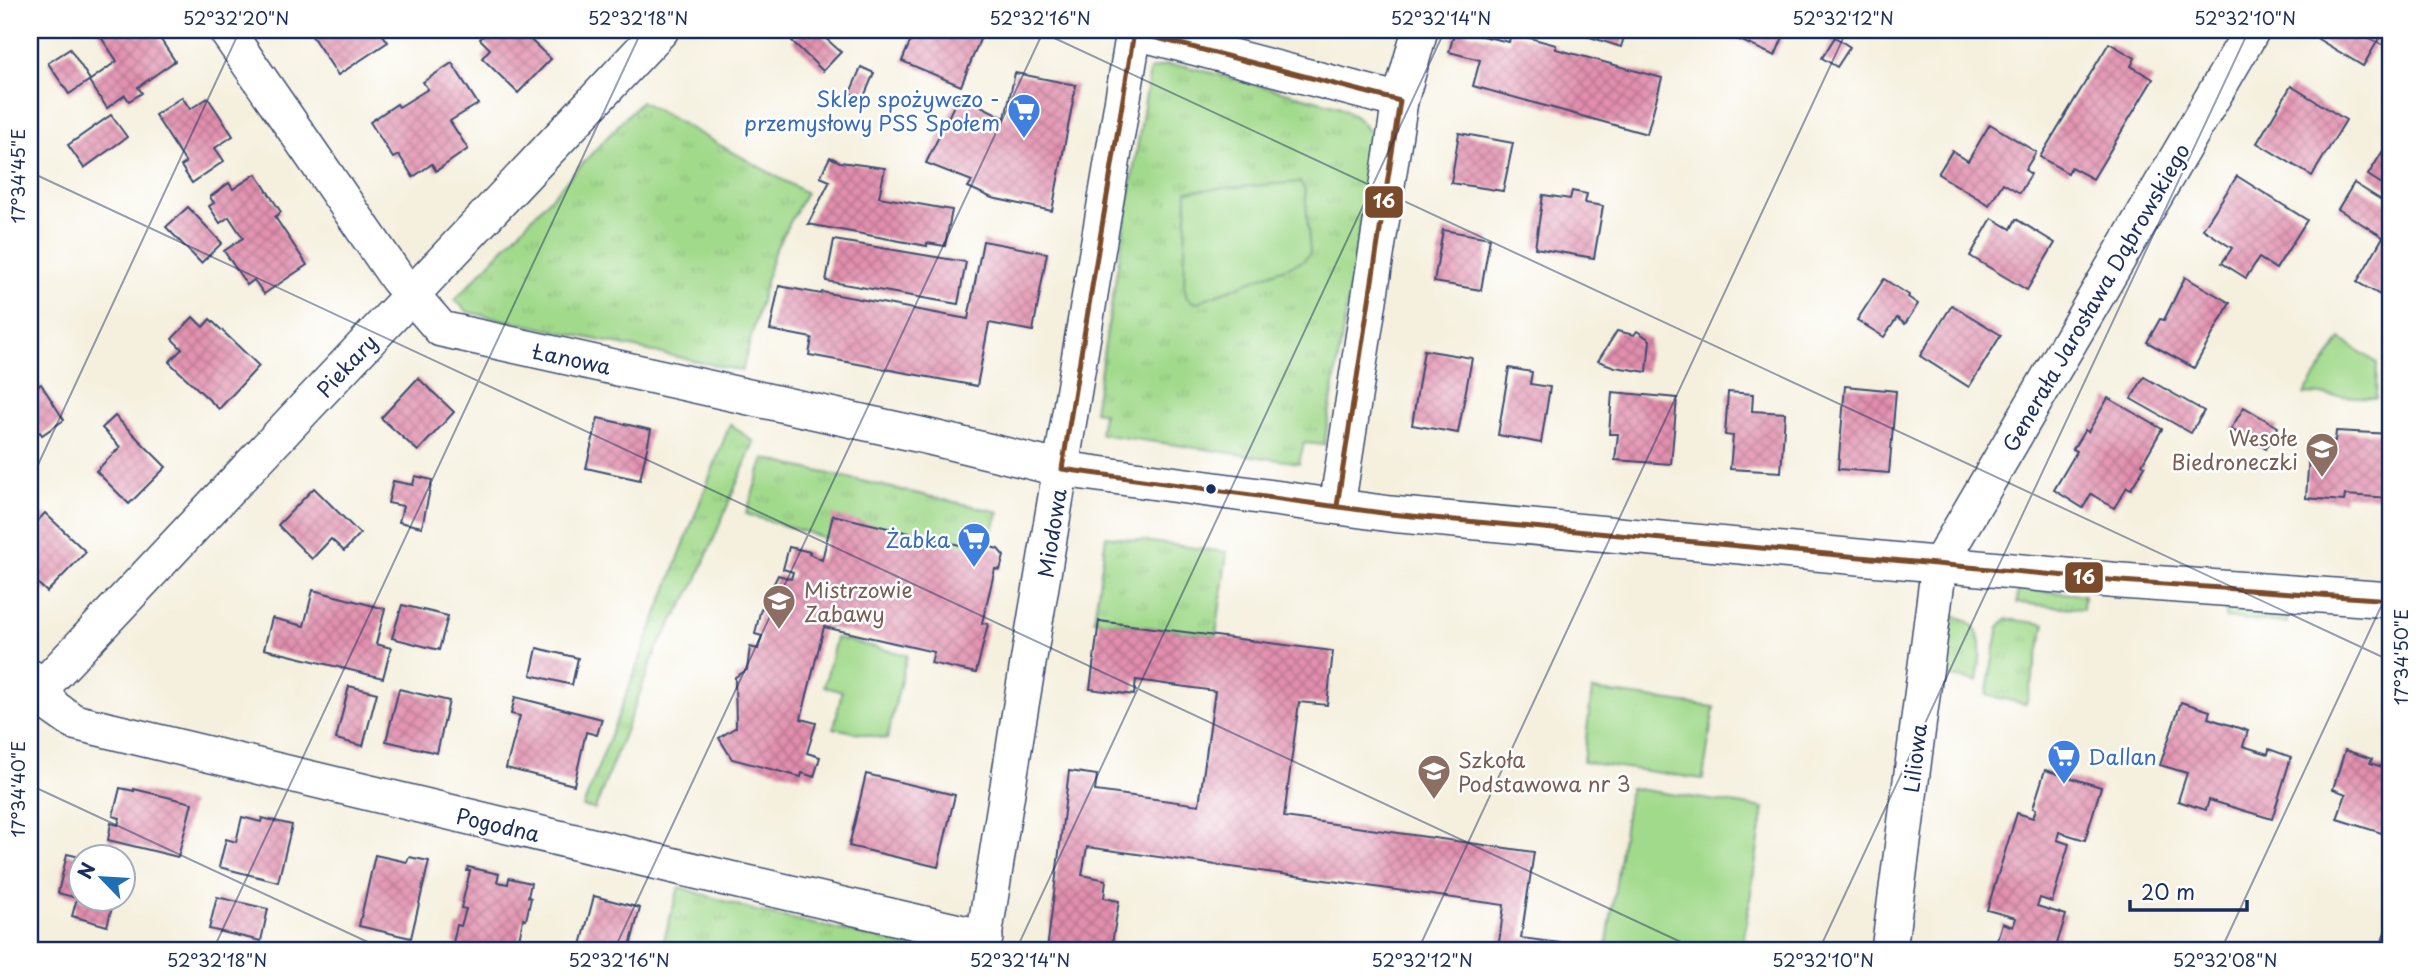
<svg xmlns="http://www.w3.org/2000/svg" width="2421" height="980" viewBox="0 0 2421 980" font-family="'Playpen Sans',sans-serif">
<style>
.grass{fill:url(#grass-tufts);stroke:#5e8475;stroke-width:2}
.park{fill:#a2da8c;stroke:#5e8475;stroke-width:2}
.building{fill:url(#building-cross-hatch)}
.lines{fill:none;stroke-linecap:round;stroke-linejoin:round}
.minor-casing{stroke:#3c4c71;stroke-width:38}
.minor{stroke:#fff;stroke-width:35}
.bus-1-casing{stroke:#fff;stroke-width:10}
.bus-1{stroke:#7a4b2a;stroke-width:5}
.ticks{fill:none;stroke:#1b2f5e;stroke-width:2;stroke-opacity:0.45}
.bus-dot{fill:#1b2f5e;stroke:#fff;stroke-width:2.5}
.labels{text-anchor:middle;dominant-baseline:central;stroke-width:5;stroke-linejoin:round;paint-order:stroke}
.shop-label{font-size:21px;fill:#366cbe;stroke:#fff;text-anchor:end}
.street-label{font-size:21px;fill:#1b2f5e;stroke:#fff}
.education-label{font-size:21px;fill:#785e54;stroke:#fff;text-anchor:start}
.line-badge{stroke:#fff;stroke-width:2.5}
.badge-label{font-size:19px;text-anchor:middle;font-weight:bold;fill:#fff}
.neatline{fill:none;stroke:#1b2f5e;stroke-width:2.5}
.ticks-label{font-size:18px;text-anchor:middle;fill:#1b2f5e}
</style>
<defs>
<pattern id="grass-tufts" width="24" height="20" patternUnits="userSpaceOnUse" patternTransform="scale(1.75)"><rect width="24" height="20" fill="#a2da8c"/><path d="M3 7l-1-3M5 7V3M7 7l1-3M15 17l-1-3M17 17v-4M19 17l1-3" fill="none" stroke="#8bbb7b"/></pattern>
<pattern id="building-cross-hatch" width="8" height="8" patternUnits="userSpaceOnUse" patternTransform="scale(1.75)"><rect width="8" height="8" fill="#e28fad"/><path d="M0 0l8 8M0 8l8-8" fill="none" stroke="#b67590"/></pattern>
</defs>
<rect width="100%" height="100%" fill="#fff"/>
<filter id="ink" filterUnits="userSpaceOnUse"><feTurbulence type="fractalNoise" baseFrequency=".0143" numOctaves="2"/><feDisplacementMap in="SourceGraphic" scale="14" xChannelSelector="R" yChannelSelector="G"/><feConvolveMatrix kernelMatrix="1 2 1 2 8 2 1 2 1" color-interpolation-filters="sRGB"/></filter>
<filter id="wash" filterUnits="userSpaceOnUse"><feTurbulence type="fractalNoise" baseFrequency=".00686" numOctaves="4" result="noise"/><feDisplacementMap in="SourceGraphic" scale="28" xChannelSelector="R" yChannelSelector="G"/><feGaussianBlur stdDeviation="1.57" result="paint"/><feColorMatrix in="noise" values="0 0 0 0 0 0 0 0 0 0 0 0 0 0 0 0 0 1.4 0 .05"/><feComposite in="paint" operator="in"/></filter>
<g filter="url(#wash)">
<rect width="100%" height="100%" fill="#f5f0de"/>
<g class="grass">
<path d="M1165,65L1185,66L1338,106C1356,115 1366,124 1374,143L1324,445L1304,443L1299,463L1100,434L1103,413L1094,411L1150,70Z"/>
<polygon points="641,101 806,193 774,252 742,371 468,312 455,300"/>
<polygon points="730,424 754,442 695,584 657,648 595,809 583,807"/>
<polygon points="764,458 790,465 999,512 985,551 828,539 746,514"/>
<polygon points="1106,536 1227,552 1216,636 1094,620"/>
<polygon points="2018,589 2084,595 2083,609 2017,603"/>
<polygon points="2226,606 2288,611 2287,623 2225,618"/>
<path d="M1953,616C1988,621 1981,656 1977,681L1944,676Z"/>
<polygon points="2006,619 2045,624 2026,704 1986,695 1999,627"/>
<polygon points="679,887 756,911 930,950 661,950"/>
</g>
<g class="park">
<polygon points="1300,182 1305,190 1310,253 1303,261 1195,303 1187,298 1184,285 1187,191"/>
<polygon points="2341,339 2377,363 2376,398 2304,394"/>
<polygon points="836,638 907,655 887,739 834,728 842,691 824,687"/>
<polygon points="1592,690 1714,707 1703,779 1583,762"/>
<polygon points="1630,788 1764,808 1742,950 1606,950"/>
</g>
<g id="blocks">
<g class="building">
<polygon points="96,30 160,30 161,31 157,34 175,61 138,87 142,93 129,101 125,95 107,108 89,81 117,61"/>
<polygon points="308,30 379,30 388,42 338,75"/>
<polygon points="489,30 499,30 504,35 509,30 520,30 551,59 518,93 482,58 490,49 480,39"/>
<polygon points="802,30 829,30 823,36 841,52 823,71 792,41"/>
<polygon points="915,30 977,30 983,32 961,86 902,61"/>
<polygon points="1455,30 1509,42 1511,33 1556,45 1556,49 1662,78 1647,134 1473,86 1480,60 1449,52"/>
<polygon points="1568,30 1626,30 1621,47"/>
<polygon points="1725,30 1786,30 1775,56 1724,33"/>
<polygon points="2323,30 2384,30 2363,66 2318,39"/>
<polygon points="1835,37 1850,47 1837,67 1822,58"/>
<polygon points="2109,43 2135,58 2131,66 2153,79 2093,179 2071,167 2068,173 2040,157"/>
<polygon points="70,49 90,80 69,94 48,63"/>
<polygon points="452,63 478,104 450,121 468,149 436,171 432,164 413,177 399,155 393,158 370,122 397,104 399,107 428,89 423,82"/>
<polygon points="861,67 874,73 863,99 850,93"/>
<polygon points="1015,73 1076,85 1052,211 992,198 968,187 972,181 926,163 959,95 1005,118"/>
<polygon points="2291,86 2346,120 2312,176 2257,143"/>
<polygon points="182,97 190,109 208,98 233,136 215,148 224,161 192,183 181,166 186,163 155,115"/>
<polygon points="111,115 127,137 84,168 68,145"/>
<polygon points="1990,124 2036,152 2025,170 2031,174 2020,193 2003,183 1989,205 1938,174 1952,151 1968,161"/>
<polygon points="1459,133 1513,143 1503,191 1451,183"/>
<polygon points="2391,138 2391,190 2368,175"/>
<polygon points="830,157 840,162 885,168 879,197 952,210 945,246 927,243 927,246 808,224 830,181 820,177"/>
<polygon points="256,174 281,212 275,217 307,265 264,294 254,280 247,285 224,251 243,238 229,217 220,223 209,206 214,203 210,197 229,183 233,189"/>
<polygon points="2237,176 2307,220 2276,269 2259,258 2246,278 2222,263 2232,248 2203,229"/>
<polygon points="2354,183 2391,206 2391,232 2387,239 2391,241 2391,301 2357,282 2383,237 2338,209"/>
<polygon points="1572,191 1587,194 1585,203 1603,206 1594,258 1535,248 1543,195 1570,199"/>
<polygon points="188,207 222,243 201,263 166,227"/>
<polygon points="1992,218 2011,229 2016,219 2055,243 2027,290 1970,256"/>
<polygon points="1443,230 1490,238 1481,290 1434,282"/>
<polygon points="834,240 966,262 958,304 826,281"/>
<polygon points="983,241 1047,253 1033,331 989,323 977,386 809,355 812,338 770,330 779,286 821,294 822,292 968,319"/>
<polygon points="2185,277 2230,303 2194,368 2147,342 2160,319 2164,320"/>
<polygon points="1884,279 1909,295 1908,297 1918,304 1905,324 1897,318 1884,337 1857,320"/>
<polygon points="1952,305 2001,335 1969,387 1920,356"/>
<polygon points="193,317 203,327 210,319 259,366 219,409 169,362 182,349 172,339"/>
<polygon points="1617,331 1634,335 1637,331 1650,340 1647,372 1615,367 1598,361"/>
<polygon points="1424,350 1472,358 1458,433 1412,425"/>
<polygon points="1509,368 1532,372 1530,384 1550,387 1541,443 1498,435"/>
<polygon points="2144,377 2204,411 2191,433 2131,399"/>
<polygon points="418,378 454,412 418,451 381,418"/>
<polygon points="41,384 64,420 42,435 40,432 30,438 30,386 32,389"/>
<polygon points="1845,386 1896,391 1889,473 1838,469"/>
<polygon points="1612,392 1677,398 1671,464 1615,460 1618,434 1609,434"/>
<polygon points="1728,392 1753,394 1752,411 1785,413 1781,472 1730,469 1733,436 1725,435"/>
<polygon points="2108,398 2162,429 2142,464 2145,466 2131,489 2127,487 2114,508 2091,494 2083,508 2054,490 2077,451 2073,449 2085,430 2088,432"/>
<polygon points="2244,407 2278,427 2266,449 2231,429"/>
<polygon points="115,416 166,467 129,504 96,471 120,447 102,428"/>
<polygon points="598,418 651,430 640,480 586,468"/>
<polygon points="2336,431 2391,434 2391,498 2345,495 2344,501 2306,498 2310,439 2335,441"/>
<polygon points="415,476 432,480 422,527 399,522 403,506 388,503 393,481 413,485"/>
<polygon points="314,488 360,534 344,551 331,539 312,559 278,525"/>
<polygon points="45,513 86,552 47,592 30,576 30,529"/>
<polygon points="833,515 985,551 986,546 998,549 1004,556 1000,570 995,569 982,623 988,624 976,673 931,663 934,652 824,627 801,719 816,723 807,753 820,757 814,777 802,773 801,777 732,759 719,738 736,727 735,677 747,670 750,647 758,649 762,636 755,634 760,612 778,575 791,579 793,572 783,569 789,547 810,552 809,554 822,560"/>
<polygon points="313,590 385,609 376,644 391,648 383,678 264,649 272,618 304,626"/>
<polygon points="402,605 448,616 439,650 392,638"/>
<polygon points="1099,621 1333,651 1327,705 1299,702 1284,817 1534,852 1521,938 1576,945 1575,950 1498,950 1504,905 1087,847 1082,875 1106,880 1104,898 1119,901 1111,950 1047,950 1069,771 1097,775 1095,791 1199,805 1215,691 1136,680 1134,695 1090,689"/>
<polygon points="537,648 578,658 572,685 531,675"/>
<polygon points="349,686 377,693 363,746 336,739"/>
<polygon points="399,689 449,701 437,753 386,741"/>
<polygon points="515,697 602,719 597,735 586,732 574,785 506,768 520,716 511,714"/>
<polygon points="2181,702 2210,711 2208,718 2248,731 2243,746 2268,754 2269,749 2291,757 2272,819 2209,800 2206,810 2178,801 2187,773 2160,765"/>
<polygon points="2345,750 2372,759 2370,763 2391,770 2391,836 2337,819 2346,794 2333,789"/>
<polygon points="2045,770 2101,787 2085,840 2059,832 2057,840 2069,844 2052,902 2040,898 2037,906 2066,915 2055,950 1994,950 2002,923 2013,927 2016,918 1987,910 2017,813 2033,818 2036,809 2033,808"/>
<polygon points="866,774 955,795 938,867 849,846"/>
<polygon points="120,788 134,791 134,789 192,803 178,857 108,840 111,823 118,825 120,818 113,816"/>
<polygon points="242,817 261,822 262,818 292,825 278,882 219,867 226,839 236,842"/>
<polygon points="67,854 80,857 80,900 114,900 107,926 72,916 77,898 58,893"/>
<polygon points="375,855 407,862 409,857 429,861 411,938 359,926"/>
<polygon points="468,867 499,874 497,882 508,884 509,878 531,883 528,897 531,898 526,920 523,919 517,950 456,950 457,944 453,943 457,925 461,926 466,909 461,908 470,871 467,871"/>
<polygon points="594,896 640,908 629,950 580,949"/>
<polygon points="217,897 268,909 261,941 209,929"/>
<polygon points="2391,913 2391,950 2384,950 2386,943 2382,942"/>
</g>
</g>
</g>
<g filter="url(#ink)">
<use href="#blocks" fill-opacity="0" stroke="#3c4c71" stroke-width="2"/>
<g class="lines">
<defs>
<g id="minor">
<polyline points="226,30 397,278 441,329 921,435 1062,469 1390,514 2121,581 2391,600"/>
<polyline points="1129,30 1400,101"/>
<polyline points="1337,506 1400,101 1420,30"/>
<polyline points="30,677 54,708 74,722 704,873 985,938"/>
<polyline points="30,700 661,30"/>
<polyline points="982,950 1018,723 1134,32"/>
<polyline points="1889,950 1939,565 2252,30"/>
</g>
</defs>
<use href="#minor" class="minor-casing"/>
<use href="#minor" class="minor"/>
<defs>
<polyline id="bus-1" points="1337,506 1400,101 1134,32 1062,469 1390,514 2121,581 2391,600"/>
</defs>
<use href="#bus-1" class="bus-1-casing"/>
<use href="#bus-1" class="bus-1"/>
</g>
</g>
<path class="ticks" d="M1037,30L2391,661M2350,30L2391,49M30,172L1698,950M30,482L240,30M30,785L385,950M213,950L642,30M614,950L1044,30M1016,950L1445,30M1418,950L1847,30M1819,950L2249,30M2221,950L2391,585"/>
<defs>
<symbol id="supermarket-pin" viewBox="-11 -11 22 30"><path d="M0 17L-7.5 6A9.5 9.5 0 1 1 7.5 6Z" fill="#3f7fe0" stroke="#fff"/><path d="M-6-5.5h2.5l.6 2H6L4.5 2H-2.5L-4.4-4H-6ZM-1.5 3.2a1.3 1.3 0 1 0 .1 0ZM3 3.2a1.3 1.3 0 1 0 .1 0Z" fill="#fff"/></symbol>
<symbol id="school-pin" viewBox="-11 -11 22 30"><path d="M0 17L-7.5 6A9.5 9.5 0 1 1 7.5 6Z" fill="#8d6e63" stroke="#fff"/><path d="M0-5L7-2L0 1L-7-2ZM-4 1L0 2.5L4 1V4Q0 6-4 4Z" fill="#fff"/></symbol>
</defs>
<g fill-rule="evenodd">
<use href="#supermarket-pin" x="1005" y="91" width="38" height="52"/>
<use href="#school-pin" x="2303" y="430" width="38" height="52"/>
<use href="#supermarket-pin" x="955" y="520" width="38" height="52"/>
<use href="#school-pin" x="760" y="582" width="38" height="52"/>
<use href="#supermarket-pin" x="2045" y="737" width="38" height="52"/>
<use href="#school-pin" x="1415" y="752" width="38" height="52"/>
</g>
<circle class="bus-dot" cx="1211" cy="489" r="6"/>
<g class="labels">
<g class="shop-label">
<text x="1000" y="98">Sklep spożywczo -<tspan x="1000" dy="24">przemysłowy PSS Społem</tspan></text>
<text x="950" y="539">Żabka</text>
<text x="2088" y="756" text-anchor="start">Dallan</text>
</g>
<g class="street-label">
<text transform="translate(2095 297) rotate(-60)">Generała Jarosława Dąbrowskiego</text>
<text transform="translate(572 358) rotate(12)">Łanowa</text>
<text transform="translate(346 365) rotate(-47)">Piekary</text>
<text transform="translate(1051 533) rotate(-81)">Miodowa</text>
<text transform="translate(1914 758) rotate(-83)">Liliowa</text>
<text transform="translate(498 824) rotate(13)">Pogodna</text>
</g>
<g class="education-label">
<text x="2298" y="437" text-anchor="end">Wesołe<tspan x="2298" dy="24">Biedroneczki</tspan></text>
<text x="804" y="589">Mistrzowie<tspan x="804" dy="24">Zabawy</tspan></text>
<text x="1458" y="759">Szkoła<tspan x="1458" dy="24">Podstawowa nr 3</tspan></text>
</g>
</g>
<g class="line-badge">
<rect x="1364" y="185" width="40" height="34" rx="7" fill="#7a4b2a"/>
<rect x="2064" y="561" width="40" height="33" rx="7" fill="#7a4b2a"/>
</g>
<g class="badge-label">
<text x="1384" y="208">16</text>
<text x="2084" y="584">16</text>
</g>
<rect width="2421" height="980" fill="none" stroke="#fff" stroke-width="77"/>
<g transform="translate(102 878) rotate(295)"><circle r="33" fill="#ffffff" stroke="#a4acbf" stroke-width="2"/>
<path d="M0-5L12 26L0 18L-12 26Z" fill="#1f6fb2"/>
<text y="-10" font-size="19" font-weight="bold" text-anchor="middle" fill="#1b2f5e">N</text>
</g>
<path d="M2130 900v10h117v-10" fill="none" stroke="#1b2f5e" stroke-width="3.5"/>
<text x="2141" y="900" font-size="21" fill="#1b2f5e" stroke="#ffffff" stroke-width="5" paint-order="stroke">20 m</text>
<rect x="38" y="38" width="2344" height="904" class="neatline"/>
<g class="ticks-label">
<text x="236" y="25">52°32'20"N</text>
<text x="638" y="25">52°32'18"N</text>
<text x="1040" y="25">52°32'16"N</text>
<text x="1441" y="25">52°32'14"N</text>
<text x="1843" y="25">52°32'12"N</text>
<text x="2245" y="25">52°32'10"N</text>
<text transform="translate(19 176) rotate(-90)" y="6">17°34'45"E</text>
<text transform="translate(2402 657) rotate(-90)" y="6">17°34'50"E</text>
<text transform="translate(19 789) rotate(-90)" y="6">17°34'40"E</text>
<text x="217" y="967">52°32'18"N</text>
<text x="619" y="967">52°32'16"N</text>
<text x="1020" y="967">52°32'14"N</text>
<text x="1422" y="967">52°32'12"N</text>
<text x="1823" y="967">52°32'10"N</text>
<text x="2225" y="967">52°32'08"N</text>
</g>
</svg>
